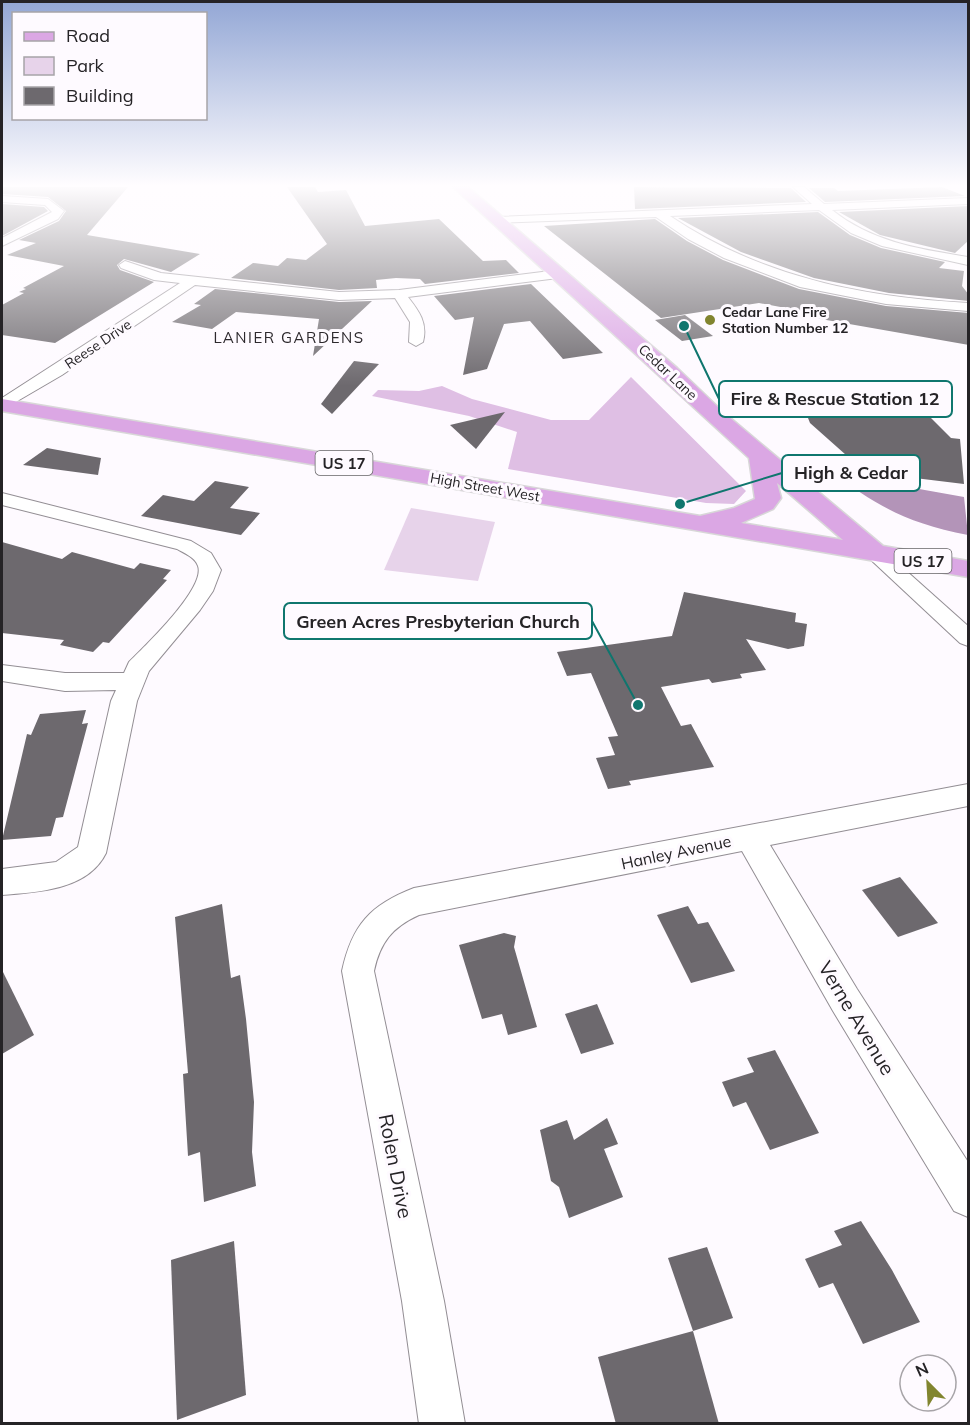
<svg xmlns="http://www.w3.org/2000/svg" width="970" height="1425" viewBox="0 0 970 1425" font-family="Mulish,sans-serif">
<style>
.green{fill:#e7d3ea}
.forest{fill:#dfbfe4}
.water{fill:#b394b8}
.building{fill:#6d696e}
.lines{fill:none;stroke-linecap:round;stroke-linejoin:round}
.minor-casing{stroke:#938e94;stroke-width:2}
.major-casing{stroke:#d8d7d8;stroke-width:3}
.minor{fill:#fff;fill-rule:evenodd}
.major{fill:#dba7e4;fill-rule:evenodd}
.poi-dot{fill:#81852f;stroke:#fefaff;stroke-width:2}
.labels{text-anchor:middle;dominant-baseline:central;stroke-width:6;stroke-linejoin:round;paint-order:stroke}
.far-poi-label{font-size:14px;font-weight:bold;fill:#252326;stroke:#fefaff;text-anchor:start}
.far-street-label{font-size:14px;fill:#252326;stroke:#fefaff}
.far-neighbourhood-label{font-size:15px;letter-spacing:1.5px;fill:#2d292d;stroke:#fefaff}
.shield{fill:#fefaff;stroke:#666467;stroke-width:1.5}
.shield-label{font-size:15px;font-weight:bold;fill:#252326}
.street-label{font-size:16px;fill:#252326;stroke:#fefaff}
.near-street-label{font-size:20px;fill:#252326;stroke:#fefaff}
.leader{fill:none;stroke:#0f766e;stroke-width:2}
.callout-dot{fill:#0f766e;stroke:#fefaff;stroke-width:2}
.callout{fill:#fefaff;stroke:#0f766e;stroke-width:2}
.callout-label{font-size:18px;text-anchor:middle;font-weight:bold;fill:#252326}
</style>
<rect width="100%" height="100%" fill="#fefaff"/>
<polygon class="green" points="411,508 495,522 478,581 384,570"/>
<polygon class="forest" points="631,377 746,491 734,504 706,503 508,469 517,432 469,416 372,396 378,390 419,391 442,386 472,399 551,420 589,420"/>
<path class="water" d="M834,466L880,482L964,497L968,535C906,523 877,506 827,469Z"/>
<g class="building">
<polygon points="2,187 128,187 87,235 200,254 171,272 124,259 117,265 120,270 154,282 55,343 2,335 2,305 24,293 19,292 26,289 23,288 64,266 7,255 36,243 19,240 59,221 66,211 48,197 2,194"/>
<polygon points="287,187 315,187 318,192 346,190 365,226 439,219 483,261 506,260 519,273 425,284 420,279 396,278 376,280 377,288 339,290 231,278 253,263 278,266 287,258 306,260 327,244"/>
<polygon points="634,187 791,188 806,202 635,209"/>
<polygon points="942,187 965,196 825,202 809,188 834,188 838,191"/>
<polygon points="2,204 44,207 48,211 2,236"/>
<polygon points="969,206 969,240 955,253 880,235 839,212"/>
<polygon points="818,212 850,235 881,248 945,262 939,268 964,271 962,286 969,295 969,301 889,293 814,278 741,252 678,218"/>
<polygon points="655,219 687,241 723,260 799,289 886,306 969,313 969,345 815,318 812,313 759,303 661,318 544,226"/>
<polygon points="531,284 603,353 563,359 530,321 504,324 487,369 463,375 474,317 455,320 434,296"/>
<polygon points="215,289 339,302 372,301 313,356 319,319 236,312 212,329 172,322 201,305 194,304"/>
<polygon points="685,315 713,336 682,341 655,320"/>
<polygon points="354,361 379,364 332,414 321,404"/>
<polygon points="811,396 872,405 880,418 881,406 931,418 951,438 960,439 964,484 890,475 855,463 810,423 808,418"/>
<polygon points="505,412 476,449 450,425"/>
<polygon points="47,448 101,458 98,475 23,465"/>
<polygon points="215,481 249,487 230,508 260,513 241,535 141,516 163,495 194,501"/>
<polygon points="2,542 62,559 72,552 134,569 140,563 171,570 163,579 167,580 109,643 103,642 93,652 60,645 64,640 2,633"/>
<polygon points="684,592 796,613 795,622 807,624 804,646 788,649 746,639 766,670 740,674 742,678 712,683 709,679 661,687 681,726 691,724 714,767 629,781 631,785 608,789 596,758 615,755 608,737 618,736 591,673 567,676 557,652 672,636"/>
<polygon points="86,710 82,724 88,723 63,817 56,818 51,836 2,840 27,734 31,735 40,714"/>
<polygon points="900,877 938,923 898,937 862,890"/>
<polygon points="222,904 231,978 240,975 246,1019 254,1102 252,1152 256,1186 204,1202 200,1152 188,1156 183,1074 188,1073 175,917"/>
<polygon points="688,906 698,924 708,922 735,971 691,983 657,915"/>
<polygon points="504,933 516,936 514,947 537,1027 508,1035 502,1014 482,1019 459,945"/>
<polygon points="2,970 34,1035 2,1054"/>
<polygon points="597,1004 614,1044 581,1054 565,1014"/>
<polygon points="775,1050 819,1133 770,1150 746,1102 733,1107 722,1082 754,1072 747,1058"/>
<polygon points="607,1118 618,1144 604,1149 623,1197 569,1218 559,1187 551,1181 540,1130 567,1120 574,1140"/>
<polygon points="861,1221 892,1270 920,1322 863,1344 833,1283 819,1288 805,1259 842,1245 834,1231"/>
<polygon points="234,1241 246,1395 177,1420 171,1260"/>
<polygon points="707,1247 733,1318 693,1331 668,1258"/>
<polygon points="693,1331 719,1424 616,1424 598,1357"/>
</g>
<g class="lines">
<defs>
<g id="minor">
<path d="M793,187H804L824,204L968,198V204L832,210C872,242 919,249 968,257V265L882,246L851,233L819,210L670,216C761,277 861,297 968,303V311L886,304L800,287L724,258L688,239L656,217L498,223L492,220L498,217L812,204Z"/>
<polygon points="2,196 48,199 64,211 58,219 2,246 2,238 52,212 45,205 2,202"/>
<path d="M125,261L161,273L339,292L399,290L558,270L564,274L558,278L408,297C419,311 428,323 423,342L416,346L409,342L410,322L395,298L339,300L195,285L62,375L2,410V398L180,283L154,280L121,268L119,265Z"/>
<path d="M2,493L191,541L211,553L221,570L213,591L200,610L149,671L137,701L106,853C88,890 38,892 2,895V869L56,862L78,847L111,701L116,690L65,691L2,681V665L65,673H124L129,662C145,646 206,588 198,566C195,557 184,553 177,549L2,505Z"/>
<polygon points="877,549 884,551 968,626 968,646 960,643 870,559 867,555 870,551"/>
<path d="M968,784V806L770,845L857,989L968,1162V1217L954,1211L833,1011L742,851L419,915C392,927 380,943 374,971L444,1301L465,1424H419L402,1301L342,971C352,925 370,905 414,888Z"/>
</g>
<path id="major" d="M453,187H468L677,368L723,412L883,546L968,561V577L2,411V399L700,516L734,508L755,499L749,458ZM777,483L843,540L741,523L773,509L781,498Z"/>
</defs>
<use href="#minor" class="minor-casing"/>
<use href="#major" class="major-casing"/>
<use href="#minor" class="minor"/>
<use href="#major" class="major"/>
</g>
<linearGradient id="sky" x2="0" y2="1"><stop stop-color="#93a7d5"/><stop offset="0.48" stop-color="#fffdff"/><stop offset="1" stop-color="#fffdff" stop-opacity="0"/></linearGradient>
<rect width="970" height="386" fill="url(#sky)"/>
<circle class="poi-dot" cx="710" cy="320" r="6"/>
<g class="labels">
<g class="far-poi-label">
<text x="722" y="312">Cedar Lane Fire<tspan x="722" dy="16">Station Number 12</tspan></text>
</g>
<g class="far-street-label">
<text transform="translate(98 344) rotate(-34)">Reese Drive</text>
<text transform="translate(668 372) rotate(43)">Cedar Lane</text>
<text transform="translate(485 487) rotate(10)">High Street West</text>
</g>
<g class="far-neighbourhood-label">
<text x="289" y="337">LANIER GARDENS</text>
</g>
<g class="shield">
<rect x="315.5" y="451" width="57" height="24" rx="4.5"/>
<rect x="894.5" y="549" width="57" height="24" rx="4.5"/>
</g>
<g class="shield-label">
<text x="344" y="463">US 17</text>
<text x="923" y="561">US 17</text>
</g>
<g class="street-label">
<text transform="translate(676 852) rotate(-12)">Hanley Avenue</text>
</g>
<g class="near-street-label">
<text transform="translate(857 1018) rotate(59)">Verne Avenue</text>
<text transform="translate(396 1166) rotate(79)">Rolen Drive</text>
</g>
</g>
<path class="leader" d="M684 326L719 399M680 504L782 473M638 705L592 621"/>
<g class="callout-dot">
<circle cx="684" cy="326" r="6"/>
<circle cx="680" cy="504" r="6"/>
<circle cx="638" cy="705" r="6"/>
</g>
<g class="callout">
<rect x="719" y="381" width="233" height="36" rx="6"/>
<rect x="782" y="455" width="138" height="36" rx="6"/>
<rect x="284" y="603" width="308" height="36" rx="6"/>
</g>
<g class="callout-label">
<text x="835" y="405">Fire &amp; Rescue Station 12</text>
<text x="851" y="479">High &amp; Cedar</text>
<text x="438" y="628">Green Acres Presbyterian Church</text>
</g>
<rect width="970" height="1425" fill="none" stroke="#252326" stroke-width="6"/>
<rect x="12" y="12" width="195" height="108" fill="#fefaff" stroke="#a7a4a8" stroke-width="1.5"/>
<rect x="24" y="32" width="30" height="9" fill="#dba7e4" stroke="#a7a4a8" stroke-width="1.5"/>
<text x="66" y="42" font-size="18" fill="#252326">Road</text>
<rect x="24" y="57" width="30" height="18" fill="#e7d3ea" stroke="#a7a4a8" stroke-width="1.5"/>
<text x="66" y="72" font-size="18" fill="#252326">Park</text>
<rect x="24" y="87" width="30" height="18" fill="#6d696e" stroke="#a7a4a8" stroke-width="1.5"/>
<text x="66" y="102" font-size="18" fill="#252326">Building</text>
<g transform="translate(928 1383) rotate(336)"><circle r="28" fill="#fefaff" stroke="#a7a4a8" stroke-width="1.5"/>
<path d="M0-4.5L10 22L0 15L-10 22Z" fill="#81852f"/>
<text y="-9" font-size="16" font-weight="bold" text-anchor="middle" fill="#252326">N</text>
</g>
</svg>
